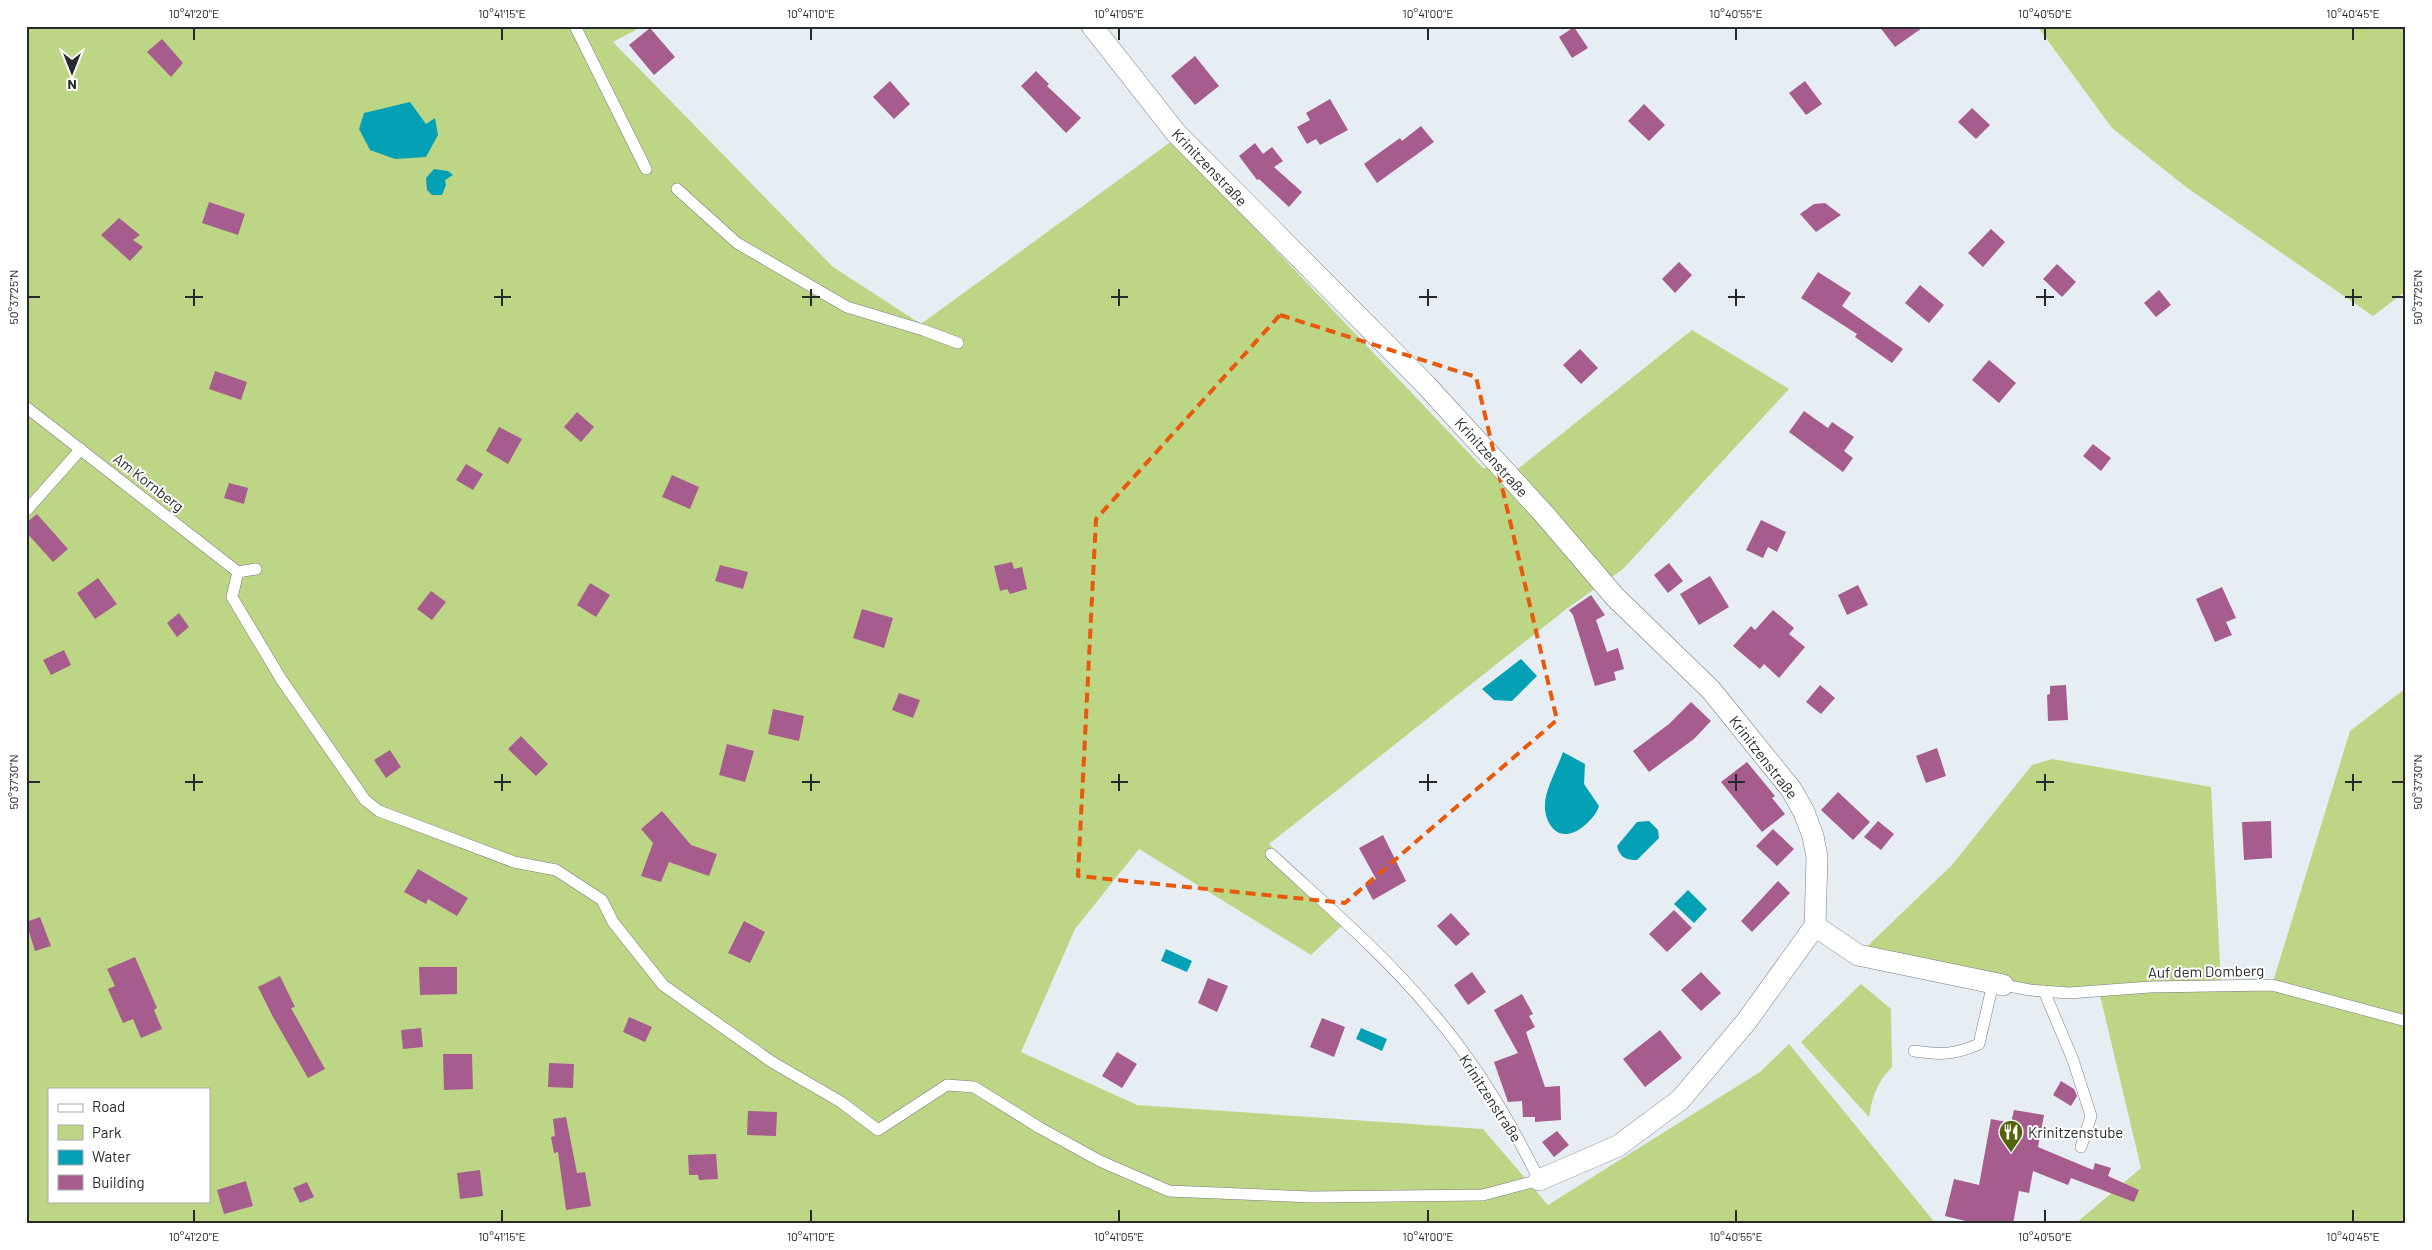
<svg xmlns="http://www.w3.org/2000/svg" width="2432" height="1250" viewBox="0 0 2432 1250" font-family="Barlow,sans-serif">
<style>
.green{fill:#bdd685;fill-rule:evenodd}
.water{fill:#03a0b6}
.building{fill:#a65d8d}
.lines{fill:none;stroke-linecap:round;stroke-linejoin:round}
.service-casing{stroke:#757b80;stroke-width:12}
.minor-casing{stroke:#757b80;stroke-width:22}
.service{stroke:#fff;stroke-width:11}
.minor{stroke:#fff;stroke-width:21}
.marked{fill:none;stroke:#e8590c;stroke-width:4;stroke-dasharray:10 6;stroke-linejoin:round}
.ticks{fill:none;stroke:#26292b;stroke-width:2}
.labels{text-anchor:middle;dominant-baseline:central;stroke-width:4;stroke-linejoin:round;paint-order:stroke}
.street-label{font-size:15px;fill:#26292b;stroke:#fff}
.poi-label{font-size:15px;fill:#26292b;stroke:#fff;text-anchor:start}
.neatline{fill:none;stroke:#26292b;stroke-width:2}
.ticks-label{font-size:12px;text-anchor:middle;fill:#26292b}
</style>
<rect width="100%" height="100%" fill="#e6edf3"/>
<g class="green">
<path d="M26,26H643L613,42L833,267L921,324L1172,141L1483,468H1519L1692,330L1789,389L1623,569L1565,610L1269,844L1348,920L1311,955L1139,849L1075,929L1021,1052L1137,1105L1483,1129L1548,1205L1760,1072L1789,1044L1936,1224H26ZM49,1089H209V1201H49Z"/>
<polygon points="2037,26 2406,26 2406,291 2373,316 2186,187 2112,128"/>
<polygon points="2406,688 2406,1224 2075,1224 2141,1168 2099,991 2069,993 1858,955 1952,865 2032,765 2052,759 2211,787 2221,985 2272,985 2350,731"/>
<path d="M1861,984L1891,1009L1892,1067C1877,1082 1872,1097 1869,1117L1801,1042Z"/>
</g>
<g class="water">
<polygon points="410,102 426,124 435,118 438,135 426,157 395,159 370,150 359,129 364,113"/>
<polygon points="434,169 448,171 453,175 445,180 446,185 442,195 432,195 427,190 426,178"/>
<polygon points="1521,659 1537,676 1512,701 1494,700 1482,689"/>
<path d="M1563,752L1585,764L1584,784L1599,806C1596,817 1578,835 1565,834C1551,834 1544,816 1545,804C1545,790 1558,767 1563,752Z"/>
<path d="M1649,821L1658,830L1659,838L1637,860C1626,860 1620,858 1617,846L1637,822Z"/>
<polygon points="1688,890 1707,909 1694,923 1674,904"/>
<polygon points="1166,949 1192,961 1187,972 1161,961"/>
<polygon points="1361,1028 1387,1039 1382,1051 1356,1039"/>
</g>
<g class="building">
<polygon points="1879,26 1925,26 1895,47"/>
<polygon points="1574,27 1588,48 1572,58 1559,37"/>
<polygon points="650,28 675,57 654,75 629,45"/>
<polygon points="162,39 183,63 171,77 147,52"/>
<polygon points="1195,56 1219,86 1195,105 1171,76"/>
<polygon points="1036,71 1049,84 1047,86 1081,118 1066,133 1021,86"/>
<polygon points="890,81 910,104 894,119 873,97"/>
<polygon points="1805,81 1822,104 1806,115 1789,93"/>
<polygon points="1330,99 1348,130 1320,145 1316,139 1307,144 1297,127 1310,120 1306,113"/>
<polygon points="1644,104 1665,125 1649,141 1628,121"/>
<polygon points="1972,108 1990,125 1976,139 1958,122"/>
<polygon points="1421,126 1434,142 1377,183 1364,164 1400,138 1402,141"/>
<polygon points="1255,143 1263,154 1272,147 1283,161 1274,167 1302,192 1289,207 1259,179 1257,180 1239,156"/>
<polygon points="209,202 245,214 238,235 202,223"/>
<polygon points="1825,203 1841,215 1816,232 1800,214 1814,204"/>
<polygon points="119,218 140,235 133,240 143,247 130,261 101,235"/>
<polygon points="1991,229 2005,242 1983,267 1968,253"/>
<polygon points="1679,262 1692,275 1675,293 1662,279"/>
<polygon points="2057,264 2076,282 2062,297 2043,279"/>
<polygon points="1818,272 1851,293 1842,306 1903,349 1892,363 1855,337 1857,334 1801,298"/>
<polygon points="1920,285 1944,305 1929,323 1905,303"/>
<polygon points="2159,290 2171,305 2156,317 2144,303"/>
<polygon points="1580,349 1598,368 1581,384 1563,365"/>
<polygon points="1989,360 2016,383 1999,403 1972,380"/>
<polygon points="215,371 247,382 241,400 209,389"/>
<polygon points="1804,411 1828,428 1832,422 1854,437 1844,451 1853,458 1843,472 1789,432"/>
<polygon points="577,412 594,427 581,442 564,427"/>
<polygon points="499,427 522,439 508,464 486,451"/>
<polygon points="2093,444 2111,458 2101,471 2083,456"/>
<polygon points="466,464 483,474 473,490 456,480"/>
<polygon points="672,475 699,487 690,509 662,497"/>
<polygon points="229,483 248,488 244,504 224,498"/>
<polygon points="37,514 68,549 53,562 26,532 26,523"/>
<polygon points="1761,520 1786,532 1777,552 1768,547 1763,558 1746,550"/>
<polygon points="1012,562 1014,569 1022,567 1027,589 1010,594 1007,589 1000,591 994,566"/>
<polygon points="1669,563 1683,581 1668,593 1654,575"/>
<polygon points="720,565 748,572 743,589 715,581"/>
<polygon points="1710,576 1729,607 1699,625 1680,594"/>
<polygon points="98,578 117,604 95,619 77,593"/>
<polygon points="590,583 610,595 596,617 577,605"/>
<polygon points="1858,585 1868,605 1847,615 1838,595"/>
<polygon points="2222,587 2236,618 2226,622 2232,635 2215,642 2196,599"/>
<polygon points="431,591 446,602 432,620 417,609"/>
<polygon points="1591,595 1605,615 1596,620 1607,652 1618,648 1624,669 1614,672 1616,680 1595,686 1573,615 1569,610"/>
<polygon points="862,609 893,618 884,648 853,638"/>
<polygon points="1773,610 1794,628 1789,634 1805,647 1779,678 1764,664 1760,669 1733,646 1751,626 1755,630"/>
<polygon points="179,613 189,627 177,637 167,623"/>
<polygon points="64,650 71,665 51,675 43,660"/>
<polygon points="1820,685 1835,698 1821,714 1806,702"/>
<polygon points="2066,685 2068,720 2048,721 2047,695 2050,694 2050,686"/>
<polygon points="899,693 920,700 913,718 892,710"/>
<polygon points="1691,702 1711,721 1694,739 1649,772 1633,751 1669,724"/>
<polygon points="773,709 804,716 799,741 768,734"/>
<polygon points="521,736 548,764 536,776 508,749"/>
<polygon points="727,744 754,751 745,782 719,775"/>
<polygon points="1937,748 1946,776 1926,783 1916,756"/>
<polygon points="390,750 401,767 386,778 374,760"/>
<polygon points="1747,762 1775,796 1772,798 1785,814 1762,832 1721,782"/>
<polygon points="1838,792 1870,822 1853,840 1821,810"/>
<polygon points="662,811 691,845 717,854 709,876 669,862 661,882 641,876 653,843 641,829"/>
<polygon points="1878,821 1894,834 1881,850 1864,837"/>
<polygon points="2271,821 2272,858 2244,860 2242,822"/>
<polygon points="1773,829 1794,849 1777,866 1756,846"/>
<polygon points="1383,835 1406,881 1373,900 1365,885 1376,879 1359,848"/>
<polygon points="418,869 468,898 457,916 428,899 426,904 404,892"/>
<polygon points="1778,881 1790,893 1752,932 1741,921"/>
<polygon points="1674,910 1692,928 1667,952 1649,934"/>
<polygon points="1451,913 1470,934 1456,946 1437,926"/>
<polygon points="40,917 51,946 35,951 26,922"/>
<polygon points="744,921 765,932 750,963 728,953"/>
<polygon points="135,957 157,1008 154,1010 162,1029 141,1038 133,1019 123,1023 108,989 115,986 107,969"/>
<polygon points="419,967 457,967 457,994 420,995"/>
<polygon points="1472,972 1486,992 1468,1005 1454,985"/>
<polygon points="1701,972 1721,993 1701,1011 1681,990"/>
<polygon points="280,976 295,1007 291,1008 325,1069 308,1078 273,1017 258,987"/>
<polygon points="1208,978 1228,986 1217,1012 1198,1003"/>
<polygon points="1522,994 1533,1014 1529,1016 1535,1027 1526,1032 1545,1087 1560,1086 1561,1120 1535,1122 1535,1117 1523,1117 1522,1101 1508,1102 1494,1062 1518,1053 1494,1010"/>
<polygon points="629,1017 652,1027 645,1042 623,1032"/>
<polygon points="1322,1018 1345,1027 1334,1057 1310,1047"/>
<polygon points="421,1028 423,1047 403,1049 401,1030"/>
<polygon points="1660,1030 1682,1058 1645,1087 1623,1059"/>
<polygon points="1117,1052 1137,1064 1122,1088 1102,1076"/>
<polygon points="443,1054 472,1054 473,1089 444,1090"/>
<polygon points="549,1063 574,1064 573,1088 548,1087"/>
<polygon points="2061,1081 2074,1089 2077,1096 2071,1106 2053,1095"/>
<polygon points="2014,1110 2044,1115 2038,1147 2093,1170 2095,1163 2111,1168 2108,1176 2139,1190 2134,1202 2071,1178 2068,1185 2033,1171 2029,1193 2019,1191 2013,1224 1978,1224 1945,1216 1954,1179 1979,1185 1991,1119 2011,1123"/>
<polygon points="748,1111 777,1112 776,1136 747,1135"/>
<polygon points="566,1117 577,1173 585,1172 591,1206 566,1210 558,1152 554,1153 551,1137 555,1136 553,1119"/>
<polygon points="1557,1131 1569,1145 1554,1157 1542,1142"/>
<polygon points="716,1154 718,1179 699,1180 698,1175 689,1175 688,1155"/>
<polygon points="480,1170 483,1196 460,1199 457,1173"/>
<polygon points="246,1181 253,1206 224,1214 217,1190"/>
<polygon points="307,1182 314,1197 300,1203 293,1188"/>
</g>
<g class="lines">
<defs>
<g id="service">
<polyline points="575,26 646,169"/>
<polyline points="677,189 737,243 847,307 923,330 958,343"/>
<polyline points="26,407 238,572 256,569"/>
<polyline points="26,511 81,449"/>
<path d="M238,572L232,597L281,679L365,800L379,811L514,862L556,870L602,900L613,922L663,985L772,1062L841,1102L878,1130L947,1085L974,1087L1040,1128L1100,1161L1169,1191L1311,1197L1483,1195L1539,1180C1510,1120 1475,1062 1431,1011C1384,954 1326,905 1271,854"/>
<polyline points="2003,985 2030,990 2069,993 2150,987 2272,985 2406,1021"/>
<polyline points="2044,991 2073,1060 2091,1116 2081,1147"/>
<path d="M1914,1051C1941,1055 1954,1055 1979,1044L1993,983"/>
</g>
<g id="minor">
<polyline points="1092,26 1176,133 1426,385 1544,514 1615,597 1711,690 1791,789 1804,812 1813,836 1817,857 1815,926 1746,1022 1680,1100 1618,1146 1539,1180"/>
<polyline points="1815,926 1858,955 2003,985"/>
</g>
</defs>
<use href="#service" class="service-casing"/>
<use href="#minor" class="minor-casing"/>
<use href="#service" class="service"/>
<use href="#minor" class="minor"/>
</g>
<path class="marked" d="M1280,315L1476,377L1557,720L1345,903L1078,876L1096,519Z"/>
<path class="ticks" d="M194,28V40M502,28V40M811,28V40M1119,28V40M1428,28V40M1736,28V40M2045,28V40M2353,28V40M194,289V306M502,289V306M811,289V306M1119,289V306M1428,289V306M1736,289V306M2045,289V306M2353,289V306M28,297H40M185,297H203M494,297H511M802,297H820M1111,297H1128M1419,297H1437M1728,297H1745M2036,297H2054M2345,297H2362M2392,297H2404M194,774V791M502,774V791M811,774V791M1119,774V791M1428,774V791M1736,774V791M2045,774V791M2353,774V791M28,782H40M185,782H203M494,782H511M802,782H820M1111,782H1128M1419,782H1437M1728,782H1745M2036,782H2054M2345,782H2362M2392,782H2404M194,1210V1222M502,1210V1222M811,1210V1222M1119,1210V1222M1428,1210V1222M1736,1210V1222M2045,1210V1222M2353,1210V1222"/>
<defs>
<symbol id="restaurant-pin" viewBox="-11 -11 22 30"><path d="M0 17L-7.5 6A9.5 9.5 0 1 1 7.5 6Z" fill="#53640d" stroke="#fff"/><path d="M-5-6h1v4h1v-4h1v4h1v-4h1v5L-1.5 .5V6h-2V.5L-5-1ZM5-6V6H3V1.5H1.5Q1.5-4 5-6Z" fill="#fff"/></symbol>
</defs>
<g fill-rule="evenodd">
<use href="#restaurant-pin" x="1997" y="1118" width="28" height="38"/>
</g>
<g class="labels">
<g class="street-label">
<text transform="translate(1210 167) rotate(46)">Krinitzenstraße</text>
<text transform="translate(1492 457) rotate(48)">Krinitzenstraße</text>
<text transform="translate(149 482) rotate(38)">Am Kornberg</text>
<text transform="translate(1764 757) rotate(52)">Krinitzenstraße</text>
<text transform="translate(2206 971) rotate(-1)">Auf dem Domberg</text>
<text transform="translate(1491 1098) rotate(57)">Krinitzenstraße</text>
</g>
<g class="poi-label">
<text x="2028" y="1132">Krinitzenstube</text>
</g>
</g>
<rect width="2432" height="1250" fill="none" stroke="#ffffff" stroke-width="55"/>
<rect x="48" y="1088" width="162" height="115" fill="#ffffff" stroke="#a8a9aa"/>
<rect x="58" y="1104" width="25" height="8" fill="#ffffff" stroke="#a8a9aa"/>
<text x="92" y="1112" font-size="15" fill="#26292b">Road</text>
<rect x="58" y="1125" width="25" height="15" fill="#bdd685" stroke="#a8a9aa"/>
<text x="92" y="1138" font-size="15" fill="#26292b">Park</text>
<rect x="58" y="1150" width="25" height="15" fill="#03a0b6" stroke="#a8a9aa"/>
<text x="92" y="1162" font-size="15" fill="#26292b">Water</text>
<rect x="58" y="1175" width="25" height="15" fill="#a65d8d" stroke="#a8a9aa"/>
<text x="92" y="1188" font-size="15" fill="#26292b">Building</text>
<g transform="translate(72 72) rotate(180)" stroke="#ffffff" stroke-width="4" paint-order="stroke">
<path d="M0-4L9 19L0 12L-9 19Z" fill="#26292b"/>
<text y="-8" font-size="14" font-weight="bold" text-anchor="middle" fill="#26292b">N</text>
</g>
<rect x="28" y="28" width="2376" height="1194" class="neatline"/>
<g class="ticks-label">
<text x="194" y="18">10°41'20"E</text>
<text x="502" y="18">10°41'15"E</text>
<text x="811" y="18">10°41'10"E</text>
<text x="1119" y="18">10°41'05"E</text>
<text x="1428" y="18">10°41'00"E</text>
<text x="1736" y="18">10°40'55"E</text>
<text x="2045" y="18">10°40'50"E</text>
<text x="2353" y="18">10°40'45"E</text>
<text transform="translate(2418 297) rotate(-90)" y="4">50°37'25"N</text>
<text transform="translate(14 297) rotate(-90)" y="4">50°37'25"N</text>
<text transform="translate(2418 782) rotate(-90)" y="4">50°37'30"N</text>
<text transform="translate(14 782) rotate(-90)" y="4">50°37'30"N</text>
<text x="194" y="1241">10°41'20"E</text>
<text x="502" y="1241">10°41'15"E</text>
<text x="811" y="1241">10°41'10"E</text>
<text x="1119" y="1241">10°41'05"E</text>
<text x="1428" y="1241">10°41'00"E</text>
<text x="1736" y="1241">10°40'55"E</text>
<text x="2045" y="1241">10°40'50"E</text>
<text x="2353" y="1241">10°40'45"E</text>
</g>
</svg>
